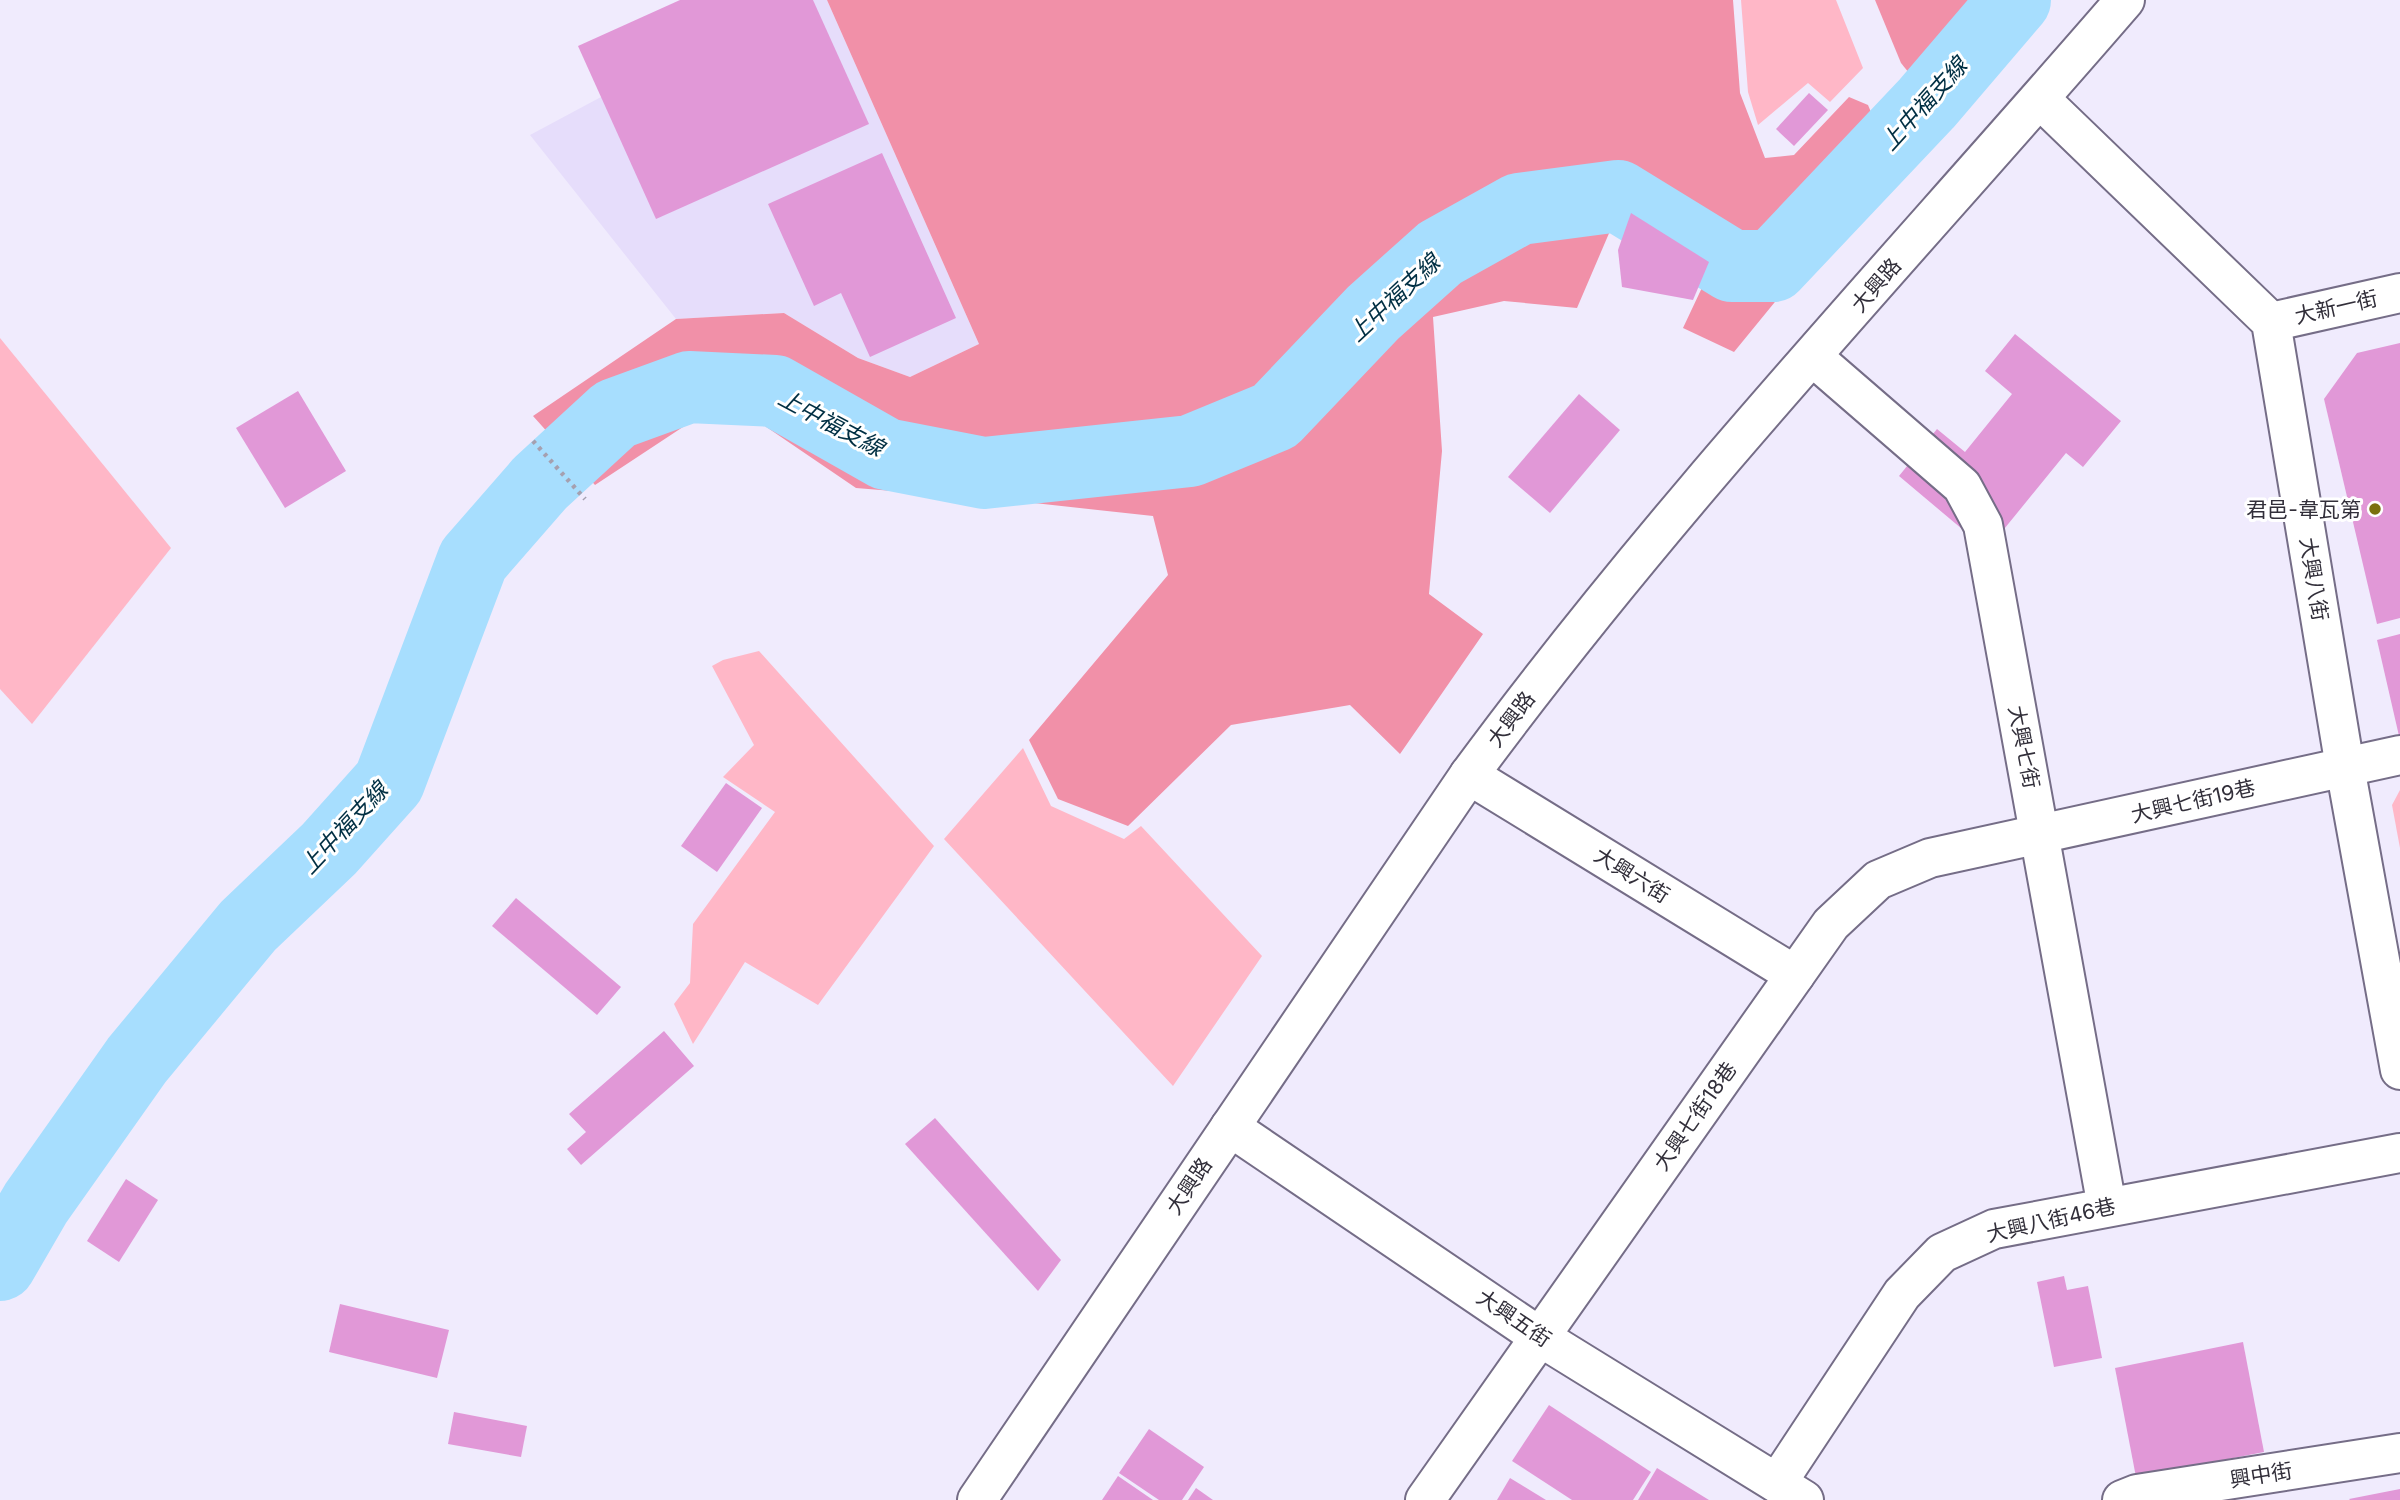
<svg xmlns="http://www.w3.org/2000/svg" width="2400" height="1500" viewBox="0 0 2400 1500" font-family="Inter,'Noto Sans TC',sans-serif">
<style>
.built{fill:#e6ddfb}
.green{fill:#ffb7c7}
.forest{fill:#f190a8}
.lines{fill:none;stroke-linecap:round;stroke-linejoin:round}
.river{stroke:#a7defe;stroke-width:72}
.building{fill:#e198d7}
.minor-casing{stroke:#756d87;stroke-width:42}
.path{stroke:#a5a0b0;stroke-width:4.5;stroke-dasharray:3.5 5;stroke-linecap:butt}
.minor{stroke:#fff;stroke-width:38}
.poi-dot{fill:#7b700f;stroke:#fff;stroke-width:2.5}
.labels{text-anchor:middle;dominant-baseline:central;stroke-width:6;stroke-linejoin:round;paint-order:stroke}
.street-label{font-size:21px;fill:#322f3a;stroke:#fff}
.poi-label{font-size:21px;fill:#322f3a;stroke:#fff;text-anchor:end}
.water-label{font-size:23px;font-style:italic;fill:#002f43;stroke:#fff}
</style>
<rect width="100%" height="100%" fill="#f0ebfd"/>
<polygon class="built" points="782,0 827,0 979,344 910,377 858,358 784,313 676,319 530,135"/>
<g class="green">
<polygon points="1741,0 1836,0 1863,68 1830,102 1808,83 1758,125 1748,92"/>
<polygon points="0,338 171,548 32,724 0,689"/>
<polygon points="759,651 934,846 818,1005 745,962 693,1044 674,1004 690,983 693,924 775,812 723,777 754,745 712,666 723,660"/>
<polygon points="1023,748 1051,806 1124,839 1141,826 1262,956 1173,1086 944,839"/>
<polygon points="2400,790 2400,848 2392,805"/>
</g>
<g class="forest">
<polygon points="827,0 1733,0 1740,93 1765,158 1794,155 1849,97 1868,105 1891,160 1734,352 1683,328 1723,243 1628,189 1577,308 1504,301 1433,317 1442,451 1429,594 1483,634 1400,754 1350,705 1231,725 1128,826 1058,799 1029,740 1168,575 1153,516 1015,501 856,488 759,422 689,423 595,485 533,416 676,319 784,313 858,358 910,377 979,344"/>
<polygon points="1875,0 1996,0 1921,88 1901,63"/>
</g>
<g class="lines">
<polyline class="river" points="0,1265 36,1203 137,1060 248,926 329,849 389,782 473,560 540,483 615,414 689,387 775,391 886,454 984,473 1190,451 1275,416 1373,313 1440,253 1519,209 1618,196 1732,266 1773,266 1927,103 2015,0"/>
</g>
<g class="building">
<polygon points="680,0 813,0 869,124 656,219 578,46"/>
<polygon points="1809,93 1828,110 1794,146 1776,129"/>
<polygon points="882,153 956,318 870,357 841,293 814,306 768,204"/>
<polygon points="1631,213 1709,262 1693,300 1622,287 1618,250"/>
<polygon points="2015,334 2121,421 2083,467 2066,453 1987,550 1899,476 1937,429 1965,452 2012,394 1985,371"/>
<polygon points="2400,343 2400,618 2377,624 2324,399 2357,353"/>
<polygon points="298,391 346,471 285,508 236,428"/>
<polygon points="1579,394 1620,430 1550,513 1508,477"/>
<polygon points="2400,634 2400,736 2399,736 2377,640"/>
<polygon points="726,783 762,808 717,872 681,846"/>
<polygon points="516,898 621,987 597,1015 492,926"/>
<polygon points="664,1031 694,1066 581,1165 567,1149 586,1132 569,1114"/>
<polygon points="935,1118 1061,1260 1038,1291 905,1144"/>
<polygon points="126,1179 158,1200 119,1262 87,1241"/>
<polygon points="2064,1276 2067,1290 2088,1286 2102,1358 2054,1367 2037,1282"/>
<polygon points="340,1304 449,1330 437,1378 329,1352"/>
<polygon points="2243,1342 2264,1452 2136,1477 2115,1368"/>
<polygon points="1549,1405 1651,1472 1633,1500 1572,1500 1512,1461"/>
<polygon points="454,1412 527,1426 521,1457 448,1444"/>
<polygon points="1149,1429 1204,1467 1182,1500 1159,1500 1119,1473"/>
<polygon points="1657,1468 1709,1500 1638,1500"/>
<polygon points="1118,1476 1153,1500 1102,1500"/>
<polygon points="1510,1478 1546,1500 1497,1500"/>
<polygon points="1196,1488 1213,1500 1188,1500"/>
<polygon points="2400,1489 2400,1500 2350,1500 2349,1499"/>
</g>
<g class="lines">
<defs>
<g id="minor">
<polyline points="2040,99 2271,322 2345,767 2400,1070"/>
<polyline points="2271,322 2400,293"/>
<polyline points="1813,357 1962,486 1983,525 2107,1207"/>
<polyline points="1469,775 1795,975"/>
<polyline points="1230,1127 1540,1337 1804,1500"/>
<polyline points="1777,1483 1902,1294 1942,1253 1994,1229 2400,1153"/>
<path d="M977,1500L1469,775C1670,502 1904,256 2125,0"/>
<polyline points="1425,1500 1831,924 1878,880 1930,858 2400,755"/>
<polyline points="2122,1500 2137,1494 2400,1453"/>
</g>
</defs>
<use href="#minor" class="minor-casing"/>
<polyline class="path" points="533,441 585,499"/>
<use href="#minor" class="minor"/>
</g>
<circle class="poi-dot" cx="2375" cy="509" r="7"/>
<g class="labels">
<g class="street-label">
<text transform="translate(1876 285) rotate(-49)">大興路</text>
<text transform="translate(2336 307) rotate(-13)">大新一街</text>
<text transform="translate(2314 579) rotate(81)">大興八街</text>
<text transform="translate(1511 719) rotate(-53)">大興路</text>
<text transform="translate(2024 747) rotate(79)">大興七街</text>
<text transform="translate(2193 801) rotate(-13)">大興七街19巷</text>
<text transform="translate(1632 875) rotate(32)">大興六街</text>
<text transform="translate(1695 1116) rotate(-55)">大興七街18巷</text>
<text transform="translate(1189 1186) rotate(-56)">大興路</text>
<text transform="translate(2051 1220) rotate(-13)">大興八街46巷</text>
<text transform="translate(1514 1318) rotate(34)">大興五街</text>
<text transform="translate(2261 1475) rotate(-9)">興中街</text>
</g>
<g class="poi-label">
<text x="2361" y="509">君邑-韋瓦第</text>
</g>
<g class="water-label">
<text transform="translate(1924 104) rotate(-48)">上中福支線</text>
<text transform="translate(1394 298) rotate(-43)">上中福支線</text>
<text transform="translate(831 423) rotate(28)">上中福支線</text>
<text transform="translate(344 828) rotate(-47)">上中福支線</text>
</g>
</g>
</svg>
